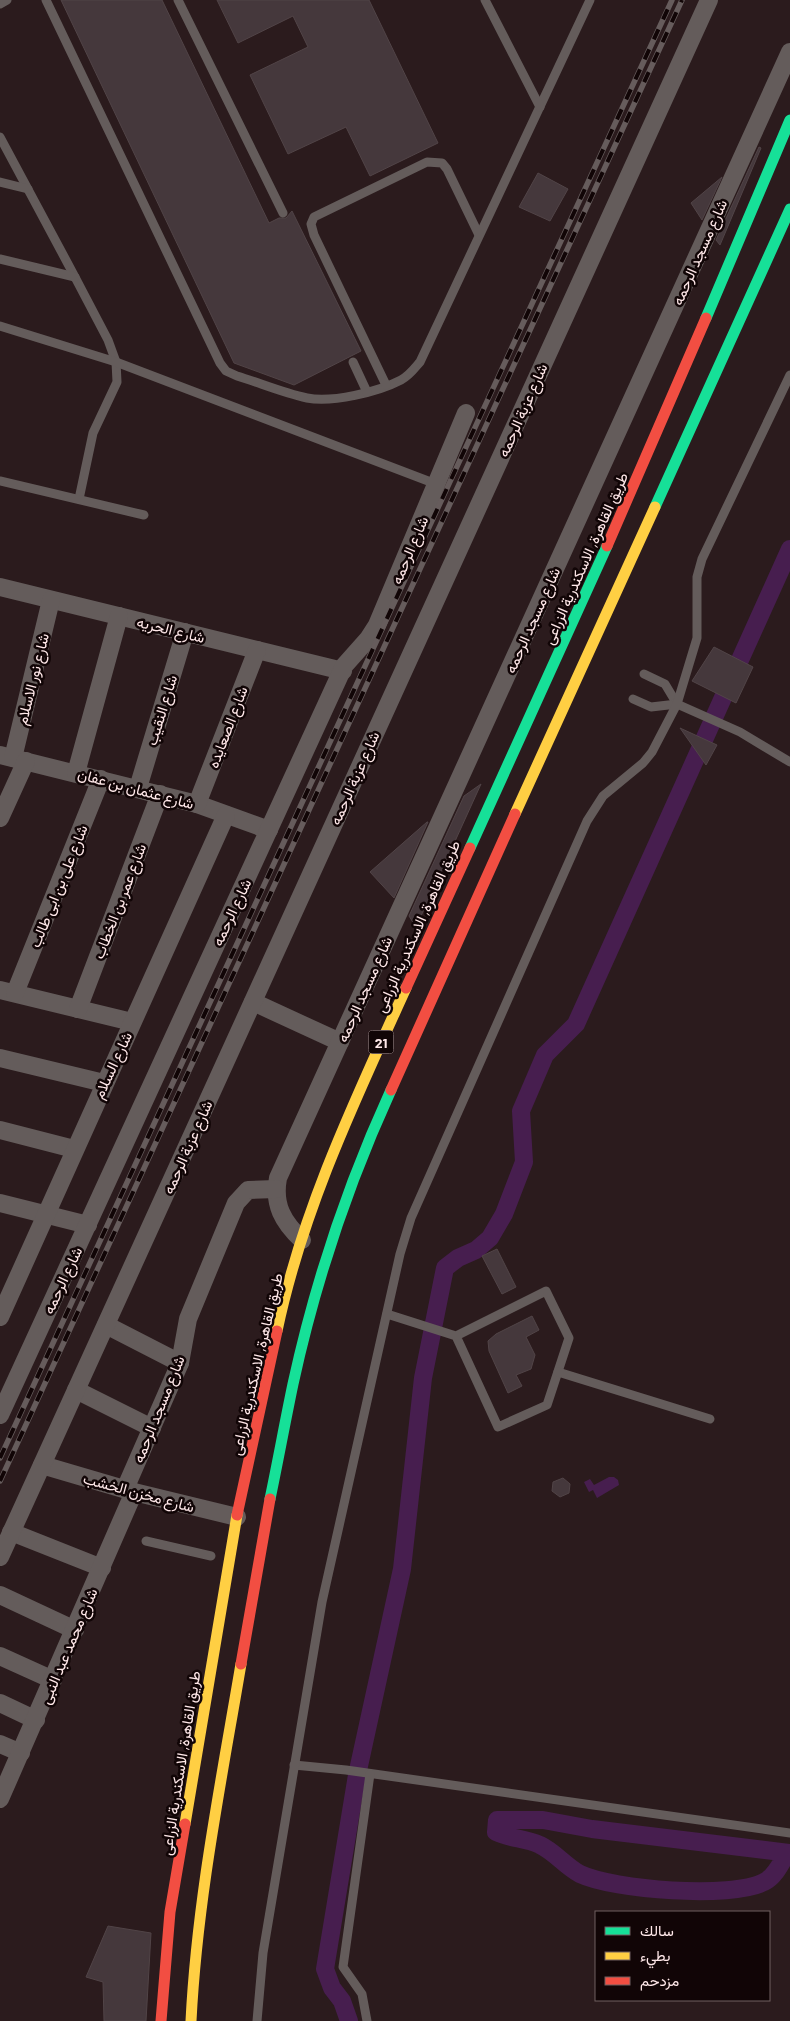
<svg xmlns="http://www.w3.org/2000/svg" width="790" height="2021" viewBox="0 0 790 2021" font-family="Barlow,Vazirmatn,sans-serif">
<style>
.water{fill:#471e4f}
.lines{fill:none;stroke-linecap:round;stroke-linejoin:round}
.canal{stroke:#471e4f;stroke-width:18}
.building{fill:#45383c;stroke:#514447}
.lane{stroke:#645c5b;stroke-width:9}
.street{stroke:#645c5b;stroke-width:18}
.fast{stroke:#16e098;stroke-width:11}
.slow{stroke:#ffcf43;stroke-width:11}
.jam{stroke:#f24e42;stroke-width:11}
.rail-casing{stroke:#665c5c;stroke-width:5.5}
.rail{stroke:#110506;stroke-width:4;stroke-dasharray:11;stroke-linecap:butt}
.labels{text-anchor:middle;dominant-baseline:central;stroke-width:5;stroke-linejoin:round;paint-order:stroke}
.shield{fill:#110506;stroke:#b8a4a5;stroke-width:1}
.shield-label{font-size:14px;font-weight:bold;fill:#ffe8e9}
.street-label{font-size:15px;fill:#ffe8e9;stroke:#110506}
</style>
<rect width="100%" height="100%" fill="#2b1b1d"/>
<polygon class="water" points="609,1477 614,1477 618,1480 619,1485 597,1498 593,1490 589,1492 584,1482 590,1479 594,1485"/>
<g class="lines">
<g class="canal">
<path d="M787,1853C781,1863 775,1877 764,1882C731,1899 614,1890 580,1874C565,1866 555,1852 540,1845C526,1838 510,1839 496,1832L497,1820H543L592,1829L790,1853"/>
<polyline points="349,2021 342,2001 332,1988 325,1969 357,1775 402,1569 423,1378 445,1268 458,1258 476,1250 490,1238 504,1214 524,1162 521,1111 545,1055 576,1024 790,549"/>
</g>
</g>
<g class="building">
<polygon points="61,0 162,0 269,223 279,218 286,218 292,211 361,351 294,385 234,363"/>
<polygon points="217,0 369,0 438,143 370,176 346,127 288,154 250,75 308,47 293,16 238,43"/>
<polygon points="759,147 761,148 720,245 716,240"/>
<polygon points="538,173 568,189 550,221 519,207"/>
<polygon points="722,177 702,220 691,203"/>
<polygon points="714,647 753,667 736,703 692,681"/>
<polygon points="680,728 717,745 706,765"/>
<polygon points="481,784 416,927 409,916 464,796"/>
<polygon points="427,822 428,822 394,898 370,872"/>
<polygon points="497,1249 516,1287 502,1294 482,1256"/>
<polygon points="532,1316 539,1330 526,1337 535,1355 531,1369 516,1375 522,1386 508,1393 489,1351 488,1341 496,1334"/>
<polygon points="563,1478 570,1484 569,1493 560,1497 552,1491 553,1482"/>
<polygon points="108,1926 151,1933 146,2021 104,2021 103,1982 86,1977"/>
</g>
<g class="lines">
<g class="lane">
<path d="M46,0L220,363L226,371L237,376C260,383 283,393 307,398C332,403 378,392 401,380C409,376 414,369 420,362L590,0"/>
<polyline points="178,0 283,213"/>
<polyline points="485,0 540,107"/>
<polyline points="0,4 7,0"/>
<polyline points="0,137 75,277 108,340 116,362 117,382 93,433 79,499"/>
<polyline points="0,182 28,189"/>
<polyline points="0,259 75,277"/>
<polyline points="0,326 116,362 436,484"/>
<polyline points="353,362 367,392"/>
<polyline points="386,385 314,235 311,224 314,217 427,162 442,163 447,169 479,235"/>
<polyline points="0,481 144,515"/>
<polyline points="644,674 665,684 677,704"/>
<polyline points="633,699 651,707 677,704 740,732 790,762"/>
<polyline points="387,1314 456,1336 546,1291 569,1338 547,1405 498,1427 456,1336"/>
<polyline points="558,1372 710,1419"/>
<polyline points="146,1541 211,1556"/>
<polyline points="294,1765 346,1770 790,1833"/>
<polyline points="257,2021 263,1953 322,1602 400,1254 411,1218 587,821 603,796 643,763 652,752 677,704 697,638 697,577 702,559 790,375"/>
<polyline points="367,2021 362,1994 343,1967 370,1774"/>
</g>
<g class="street">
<polyline points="0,587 343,671"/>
<polyline points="0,755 197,804 269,830"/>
<polyline points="13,758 51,600"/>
<polyline points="76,773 119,616"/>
<polyline points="138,788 185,632"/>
<polyline points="197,804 257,650"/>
<polyline points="0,818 26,761"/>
<polyline points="0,990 132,1022"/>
<polyline points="15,993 101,779"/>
<polyline points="253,1002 340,1042"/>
<polyline points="78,1009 160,794"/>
<polyline points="0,1058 104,1083"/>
<polyline points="0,1130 74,1149"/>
<polyline points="0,1203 88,1225"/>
<path d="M302,1240C283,1222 273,1205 278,1178L790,52"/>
<polyline points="0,1317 226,815"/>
<polyline points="106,1325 180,1363"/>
<polyline points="76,1390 152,1428"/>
<polyline points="0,1415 344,666 368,639 377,625 466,413"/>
<polyline points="42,1465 134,1492 237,1517"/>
<polyline points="125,1489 180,1363 188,1319 236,1203 248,1190 276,1189"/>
<polyline points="11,1532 102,1568"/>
<polyline points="0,1557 709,0"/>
<polyline points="0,1595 75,1630"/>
<polyline points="0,1656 53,1680"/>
<polyline points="0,1703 36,1720"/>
<polyline points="0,1744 21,1753"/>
<polyline points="0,1799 134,1492"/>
</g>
<g class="fast">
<polyline points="706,318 790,120"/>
<polyline points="655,507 790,209"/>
<polyline points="470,848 607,546"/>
<path d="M270,1499C278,1461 285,1422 293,1384C315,1283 348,1184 391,1090"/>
</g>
<g class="slow">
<polyline points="515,814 655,507"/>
<path d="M277,1331C302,1211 355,1100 406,988"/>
<polyline points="185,1824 237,1515"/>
<path d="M191,2021C197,1901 221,1782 241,1664"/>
</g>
<g class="jam">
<polyline points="607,546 706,318"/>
<polyline points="406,988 470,848"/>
<polyline points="391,1090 515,814"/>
<polyline points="237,1515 277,1331"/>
<polyline points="241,1664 270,1499"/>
<polyline points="161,2021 170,1912 185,1824"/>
</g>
<defs>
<g id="rail">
<polyline points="0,1458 672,0"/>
<polyline points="0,1481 682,0"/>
</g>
</defs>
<use href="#rail" class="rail-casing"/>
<use href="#rail" class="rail"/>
</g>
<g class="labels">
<rect class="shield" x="368.5" y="1030.5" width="25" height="23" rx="4"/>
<g class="shield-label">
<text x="381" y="1042">21</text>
</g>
<g class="street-label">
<text transform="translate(699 252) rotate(-66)">شارع مسجد الرحمه</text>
<text transform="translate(522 410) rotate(-66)">شارع عزبة الرحمه</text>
<text transform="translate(409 550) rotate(-67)">شارع الرحمه</text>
<text transform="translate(585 558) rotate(-66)">طريق القاهرة, الاسكندرية الزراعى</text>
<text transform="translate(532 620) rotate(-66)">شارع مسجد الرحمه</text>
<text transform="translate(171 629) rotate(14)">شارع الحريه</text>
<text transform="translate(32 679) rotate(-76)">شارع نور الاسلام</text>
<text transform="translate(161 710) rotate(-73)">شارع النقيب</text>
<text transform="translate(227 727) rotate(-69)">شارع الصعايده</text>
<text transform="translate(354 778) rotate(-66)">شارع عزبة الرحمه</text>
<text transform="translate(136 788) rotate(15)">شارع عثمان بن عفان</text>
<text transform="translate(58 886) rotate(-68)">شارع على بن ابى طالب</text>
<text transform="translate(119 901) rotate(-69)">شارع عمر بن الخطاب</text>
<text transform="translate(231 912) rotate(-65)">شارع الرحمه</text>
<text transform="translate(417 926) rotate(-66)">طريق القاهرة, الاسكندرية الزراعى</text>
<text transform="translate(364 989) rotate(-66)">شارع مسجد الرحمه</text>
<text transform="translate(112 1065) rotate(-65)">شارع السلام</text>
<text transform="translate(187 1147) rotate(-66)">شارع عزبة الرحمه</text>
<text transform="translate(62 1280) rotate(-65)">شارع الرحمه</text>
<text transform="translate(256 1364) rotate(-77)">طريق القاهرة, الاسكندرية الزراعى</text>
<text transform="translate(158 1409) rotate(-68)">شارع مسجد الرحمه</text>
<text transform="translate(139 1492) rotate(15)">شارع مخزن الخشب</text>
<text transform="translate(68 1646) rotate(-67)">شارع محمد عبد النبى</text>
<text transform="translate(180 1763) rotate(-81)">طريق القاهرة, الاسكندرية الزراعى</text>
</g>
</g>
<rect x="595" y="1911" width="175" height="90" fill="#110506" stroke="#706061"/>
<rect x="605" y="1927" width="25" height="8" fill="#16e098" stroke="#706061"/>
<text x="640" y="1936" font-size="15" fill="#ffe8e9">سالك</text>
<rect x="605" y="1952" width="25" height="8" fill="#ffcf43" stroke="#706061"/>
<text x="640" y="1961" font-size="15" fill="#ffe8e9">بطيء</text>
<rect x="605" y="1977" width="25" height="8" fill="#f24e42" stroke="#706061"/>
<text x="640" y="1986" font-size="15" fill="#ffe8e9">مزدحم</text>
</svg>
